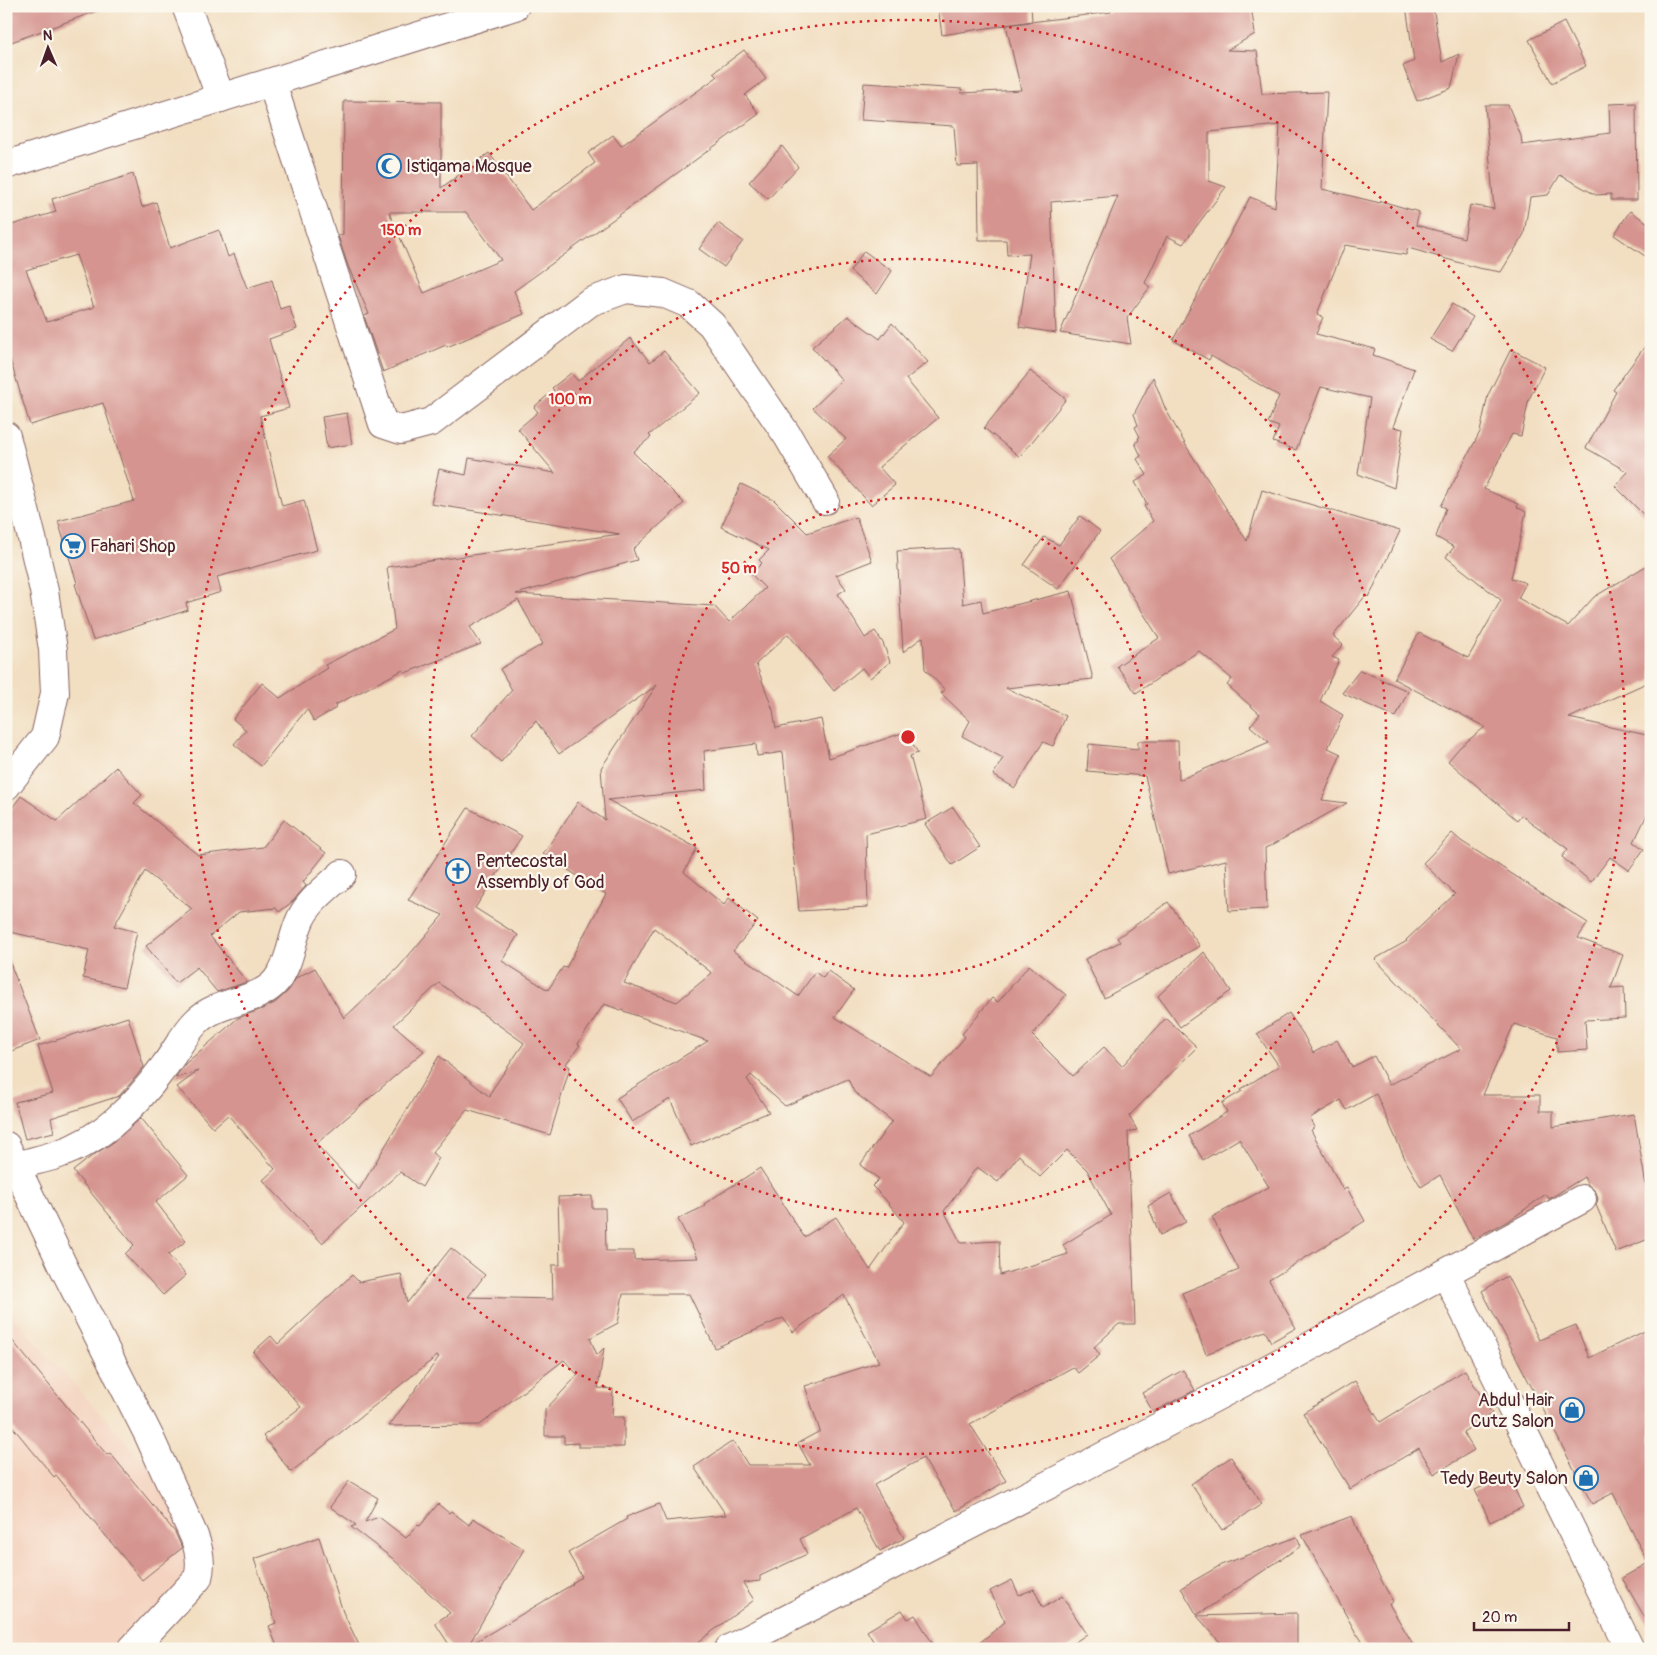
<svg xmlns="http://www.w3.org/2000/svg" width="1657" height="1655" viewBox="0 0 1657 1655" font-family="Pangolin,sans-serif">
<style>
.built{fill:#f4d3c0}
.building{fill:#d5948f;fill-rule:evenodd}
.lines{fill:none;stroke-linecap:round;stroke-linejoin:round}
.street-casing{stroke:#856260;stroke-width:30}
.street{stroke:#fff;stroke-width:28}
.ring{fill:none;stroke:#d62828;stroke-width:2.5;stroke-dasharray:2.5 5}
.labels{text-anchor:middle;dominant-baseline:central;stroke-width:4.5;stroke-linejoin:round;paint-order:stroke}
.poi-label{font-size:18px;fill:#4a1f2b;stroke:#fbf7ec;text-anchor:start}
.centre{fill:#d62828;stroke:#fbf7ec;stroke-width:2.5}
.ring-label{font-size:15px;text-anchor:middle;font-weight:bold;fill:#d62828;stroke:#fbf7ec;stroke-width:4.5;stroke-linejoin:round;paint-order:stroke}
</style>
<rect width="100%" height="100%" fill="#fbf7ec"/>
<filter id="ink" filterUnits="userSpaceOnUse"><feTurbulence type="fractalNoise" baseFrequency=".02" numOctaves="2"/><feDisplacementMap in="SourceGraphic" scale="10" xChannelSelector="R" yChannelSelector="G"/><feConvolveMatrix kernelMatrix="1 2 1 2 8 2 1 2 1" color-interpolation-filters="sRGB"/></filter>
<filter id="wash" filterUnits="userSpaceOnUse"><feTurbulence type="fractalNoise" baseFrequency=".0096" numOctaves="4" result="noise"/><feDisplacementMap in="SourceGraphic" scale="20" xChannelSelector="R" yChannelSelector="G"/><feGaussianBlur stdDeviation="1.12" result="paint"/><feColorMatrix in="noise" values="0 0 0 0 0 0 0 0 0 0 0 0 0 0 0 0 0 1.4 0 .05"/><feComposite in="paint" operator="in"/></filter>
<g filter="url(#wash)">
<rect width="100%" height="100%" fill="#f2dec1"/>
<polygon class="built" points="6,1309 219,1545 126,1649 6,1649"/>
<g id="blocks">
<g class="building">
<polygon points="6,6 102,6 102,9 6,44"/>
<polygon points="938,6 1031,6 1032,21 942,35"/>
<polygon points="1111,6 1251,6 1255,34 1227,50 1257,51 1262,94 1327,92 1322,189 1380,203 1381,201 1419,212 1416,225 1464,238 1470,205 1494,209 1485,105 1508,105 1521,136 1522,145 1610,133 1609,104 1636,103 1637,200 1611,200 1611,194 1596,195 1560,175 1548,195 1530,197 1524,234 1501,272 1478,268 1408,248 1406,255 1345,245 1317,314 1323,317 1316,334 1375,349 1373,355 1414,369 1393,427 1403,429 1394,488 1358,474 1370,398 1321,387 1296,450 1273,442 1279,427 1268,423 1279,396 1211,356 1209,360 1173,340 1250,197 1275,207 1280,125 1209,132 1209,181 1226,187 1183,244 1167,236 1145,283 1150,287 1127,318 1131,344 1060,333 1118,196 1051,202 1056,333 1019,327 1030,254 1007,255 1006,240 979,240 978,165 957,166 954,126 861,120 864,83 962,89 961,93 1021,90 1006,25 1111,12"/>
<polygon points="1406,6 1433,6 1442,62 1459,54 1451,88 1417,101 1403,66 1414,61"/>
<polygon points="1564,22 1586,66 1552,83 1529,40"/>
<path d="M744,50L766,79L745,95L759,114L514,291L524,314L447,347L446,345L383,372L364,316L369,314L348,266L338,236L343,234L344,101L441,102V188L489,153L531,210L595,163L588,153L613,135L621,146L717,77L713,73ZM389,212H466L501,260L424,293Z"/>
<polygon points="782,146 798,167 768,199 749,182"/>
<path d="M133,174L142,207L156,202L170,248L219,230L228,257L234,254L247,288L272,280L280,309L289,306L297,329L269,339L289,408L260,416L282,506L304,500L317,550L217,577L221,592L186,603L188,610L93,640L75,584L77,583L58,521L134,501L103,403L30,425L6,346V224L8,226L56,212L52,199ZM76,255L94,307L47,322L26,270Z"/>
<polygon points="1630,211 1651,225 1651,260 1614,235"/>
<polygon points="718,223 743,241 724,267 699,249"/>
<polygon points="864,251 892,271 877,294 850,271"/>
<polygon points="1452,304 1473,317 1452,351 1430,339"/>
<polygon points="848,316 880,339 892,323 928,362 906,379 938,418 879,467 895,485 871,505 827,456 846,439 813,408 842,380 812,347"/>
<path d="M630,338L650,362L664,351L700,393L649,435L651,437L633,452L684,503L633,549L637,560L516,594L714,606L729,622L765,588L751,574L762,563L759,560L769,550L721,527L741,484L774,500L807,533L856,517L872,561L836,575L846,589L838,594L865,638L875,631L883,643L890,662L870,678L862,668L834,691L788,634L756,664L773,710L776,728L821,719L829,758L905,732L918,753L910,756L927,819L866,834L868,907L799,911L783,752L757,756L756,744L704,751L706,790L608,800L697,848L684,872L724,905L729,898L758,921L733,951L798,996L815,972L823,978L828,971L854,990L835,1017L931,1077L965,1037L962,1034L992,998L998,1002L1029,965L1066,995L1032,1035L1073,1076L1104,1047L1122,1066L1166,1018L1197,1047L1129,1116L1137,1130L1128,1132L1135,1324H1119L1094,1347L1100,1355L1078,1373L1073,1367L970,1424L1006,1481L956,1511L923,1458L874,1485L904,1538L880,1551L856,1508L800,1539L807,1554L760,1576V1581L743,1583L754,1600L689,1649H452L435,1623L450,1613L392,1558L351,1527L356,1525L330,1507L349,1481L378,1498L365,1522L379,1517L406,1538L418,1525L420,1526L438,1504L449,1513L451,1511L469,1525L473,1518L524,1549L468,1646L573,1584L572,1583L582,1577L568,1553L627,1519L626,1517L659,1504L666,1521L726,1515L694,1467L733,1441L748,1465H810L798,1443L820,1431L805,1386L879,1362L844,1295L793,1332L783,1318L715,1348L689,1294H623L618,1323L590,1338L597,1355L604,1348L598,1388L613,1389L612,1417H624V1447H578V1443L564,1444V1436H545V1410L578,1375L564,1360L480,1425L389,1426L439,1357L437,1356L291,1472L263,1436L301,1407L253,1352L271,1336L278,1344L352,1275L359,1282L401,1274L407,1303L451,1248L485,1275L468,1297L553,1299L552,1265H560L558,1197L592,1196V1208H605L606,1251H634V1260L698,1258L678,1219L705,1206L704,1204L760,1168L804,1237L836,1217L870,1270L904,1222L884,1198L872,1186L879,1179L860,1165L892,1121L854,1092L848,1079L785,1106L751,1075L747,1079L769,1112L691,1146L670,1099L632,1122L617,1098L708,1041L604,1004L578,1044L580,1045L566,1064L570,1067L550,1135L467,1110L432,1153L439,1158L422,1187L400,1172L322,1243L263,1180L275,1169L228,1115L213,1128L177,1087L198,1071L175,1078L185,1064L238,1018L265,1008L276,1002L289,990L296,978L315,968L344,1018L398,968L443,915L408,900L468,808L522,836L475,908L518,935L502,961L548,990L563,967L566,968L606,894L543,854L578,802L605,820L601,768L657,685L559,754L536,721L501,762L472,736L512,690L500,669L543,644L518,600L470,627L481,644L405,673L403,670L335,705L336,708L314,721L307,709L261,766L234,744L246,730L233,719L262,683L280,698L327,668L325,665L395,629L387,567L620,534L431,504L439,469L466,475L469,458L555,473L518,429L538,412L534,407L554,390L552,388L571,373L578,381ZM654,928L712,973L677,1002L624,983ZM439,983L524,1043L492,1090L490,1097L439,1056L359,1190L316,1144L424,1051L394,1025ZM1067,1150L1087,1170L1111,1215L1063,1245L1068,1254L1000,1275L999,1241L961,1243L944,1211L977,1167L998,1182L1019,1155L1040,1177Z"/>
<polygon points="1651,338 1651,522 1615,486 1628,472 1586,448 1616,392 1613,390"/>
<polygon points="1511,349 1545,367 1529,399 1521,436 1512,434 1484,489 1518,504 1517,507 1526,512 1511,578 1526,583 1518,598 1568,626 1594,597 1651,563 1651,681 1569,718 1651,736 1651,806 1634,842 1644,849 1629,870 1610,857 1591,882 1562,857 1568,849 1521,815 1517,820 1448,761 1460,747 1485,727 1394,679 1419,633 1468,658 1501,600 1446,557 1454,547 1436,537 1446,508 1441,506 1480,432 1488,395"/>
<polygon points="1030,371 1066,399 1020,457 984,428"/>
<polygon points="1153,377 1165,408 1188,449 1247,541 1262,490 1400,531 1369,597 1366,595 1333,636 1343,645 1332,657 1339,660 1320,701 1343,715 1328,748 1341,754 1322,800 1347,803 1272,845 1265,848 1267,909 1229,911 1226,860 1168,874 1145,776 1087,771 1089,744 1138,749 1138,741 1178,741 1179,780 1269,742 1250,726 1260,714 1227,685 1232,679 1199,651 1136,693 1117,666 1159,638 1109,559 1153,521 1144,506 1147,504 1135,482 1147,475 1137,459 1141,456 1135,443 1139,440 1138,438 1140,437 1135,427 1138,425 1134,414"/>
<polygon points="347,413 352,444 327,448 322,417"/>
<polygon points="1080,516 1100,531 1058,589 1024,565 1044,537 1059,545"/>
<polygon points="954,548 954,549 959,549 963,604 981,600 983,613 1071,591 1093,679 1006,688 1066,716 1053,746 1043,742 1015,788 993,775 1003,758 962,736 970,721 941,693 945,690 925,669 923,637 903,652 897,551"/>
<polygon points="1360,670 1408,691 1396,717 1342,693"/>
<polygon points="116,767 142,795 134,803 198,855 263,847 284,820 326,853 303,882 306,886 292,902 279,912 276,908 239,912 210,936 247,982 217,992 197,967 176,983 146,946 192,909 145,871 114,926 137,932 124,987 83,978 89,950 6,931 6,816 21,796 57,821"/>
<polygon points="953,807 980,847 952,865 925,824"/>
<polygon points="1452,833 1461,841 1588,923 1578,938 1623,955 1611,988 1624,987 1625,1018 1585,1020 1587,1050 1557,1052 1557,1037 1514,1024 1483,1095 1540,1095 1540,1111 1553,1111 1553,1127 1634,1114 1651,1216 1651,1238 1616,1252 1596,1205 1598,1199 1596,1192 1588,1185 1584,1177 1549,1199 1546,1194 1510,1220 1473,1239 1440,1175 1421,1187 1406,1161 1376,1094 1347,1110 1341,1100 1310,1118 1315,1127 1311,1130 1343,1190 1347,1188 1365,1221 1269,1280 1296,1328 1271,1342 1265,1331 1206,1354 1182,1293 1239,1270 1212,1217 1269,1187 1239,1139 1203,1160 1189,1136 1227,1112 1222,1103 1242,1091 1241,1089 1279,1066 1257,1034 1289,1013 1303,1034 1313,1053 1337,1040 1352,1067 1374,1056 1389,1085 1461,1049 1375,959 1407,941 1406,940 1455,894 1423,863"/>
<polygon points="1168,902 1200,946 1104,998 1085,959 1120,942 1117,938"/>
<polygon points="1204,952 1231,991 1180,1027 1158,996"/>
<polygon points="6,958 8,958 40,1040 6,1053"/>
<polygon points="128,1017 144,1067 129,1085 119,1096 51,1118 54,1132 25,1139 15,1102 53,1093 38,1046"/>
<polygon points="141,1118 188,1175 156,1202 186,1241 168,1255 186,1275 163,1295 125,1254 134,1245 73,1171 92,1156 112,1143"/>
<polygon points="1171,1193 1186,1222 1160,1235 1148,1206"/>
<polygon points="1507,1276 1539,1340 1576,1325 1589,1358 1651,1328 1651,1628 1622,1578 1648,1563 1613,1493 1592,1504 1482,1291"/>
<polygon points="6,1333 107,1455 110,1453 175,1532 182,1548 142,1580 56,1475 54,1477 6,1419"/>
<polygon points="1183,1370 1195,1390 1153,1412 1142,1393"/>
<polygon points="1465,1370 1492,1413 1463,1432 1474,1450 1434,1474 1419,1448 1350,1489 1303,1413 1355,1381 1380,1422"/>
<polygon points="1231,1457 1262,1504 1222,1530 1191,1484"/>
<polygon points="1508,1475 1523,1507 1490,1522 1475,1490"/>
<polygon points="1352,1516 1365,1549 1393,1602 1389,1604 1416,1649 1367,1649 1358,1635 1357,1635 1302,1535"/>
<polygon points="319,1537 343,1612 361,1649 278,1649 269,1626 276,1623 254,1559"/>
<polygon points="1297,1537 1301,1546 1197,1615 1181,1588 1221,1565"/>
<polygon points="1012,1580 1019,1595 1034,1589 1043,1608 1062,1596 1087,1634 1065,1649 972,1649 1005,1622 990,1591"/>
<polygon points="902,1610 908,1619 915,1615 936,1649 878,1649 867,1631"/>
<polygon points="1297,1613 1297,1649 1226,1649 1197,1616"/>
</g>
</g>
</g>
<g filter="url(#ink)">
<use href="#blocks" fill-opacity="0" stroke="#856260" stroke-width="1"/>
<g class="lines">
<defs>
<g id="street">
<polyline points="186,6 221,98"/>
<polyline points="272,83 383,424 401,430 431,422 590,302 626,289 663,293 689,304 712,325 787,435 825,500"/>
<polyline points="6,165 515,6"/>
<polyline points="6,436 32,538 44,591 53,650 55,693 45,737 6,786"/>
<path d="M6,1146L65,1270L149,1436L194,1536C199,1549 202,1564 198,1578L132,1649"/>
<path d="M16,1166C29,1162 43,1159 56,1155C102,1140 135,1106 163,1068C175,1053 183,1035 196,1022C217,1000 258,1003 276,981C291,963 291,939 301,918C310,900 327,888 342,874"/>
<polyline points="1446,1274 1630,1649"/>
<polyline points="729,1649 1083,1467 1257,1375 1582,1199"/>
</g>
</defs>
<use href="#street" class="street-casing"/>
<use href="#street" class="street"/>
</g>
</g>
<g class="ring">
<circle cx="908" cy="737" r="239"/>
<circle cx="908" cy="737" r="478"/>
<circle cx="908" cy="737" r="717"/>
</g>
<defs>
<symbol id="mosque-ring" viewBox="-11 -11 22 22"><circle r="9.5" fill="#fbf7ec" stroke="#1f6fb2" stroke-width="1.5"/><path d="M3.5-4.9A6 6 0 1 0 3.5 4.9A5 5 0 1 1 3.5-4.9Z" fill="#1f6fb2"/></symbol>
<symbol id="supermarket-ring" viewBox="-11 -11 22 22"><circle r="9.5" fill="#fbf7ec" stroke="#1f6fb2" stroke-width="1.5"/><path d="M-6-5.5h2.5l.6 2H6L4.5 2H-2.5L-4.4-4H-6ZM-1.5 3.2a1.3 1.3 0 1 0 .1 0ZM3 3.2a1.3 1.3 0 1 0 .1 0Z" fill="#1f6fb2"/></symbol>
<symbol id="church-ring" viewBox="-11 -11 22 22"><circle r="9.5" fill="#fbf7ec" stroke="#1f6fb2" stroke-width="1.5"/><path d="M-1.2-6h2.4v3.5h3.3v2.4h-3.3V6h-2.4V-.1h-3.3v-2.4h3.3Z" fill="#1f6fb2"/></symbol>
<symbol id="shop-ring" viewBox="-11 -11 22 22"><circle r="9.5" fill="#fbf7ec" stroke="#1f6fb2" stroke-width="1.5"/><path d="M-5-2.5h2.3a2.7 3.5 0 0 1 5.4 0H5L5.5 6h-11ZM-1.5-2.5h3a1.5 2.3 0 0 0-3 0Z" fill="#1f6fb2"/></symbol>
</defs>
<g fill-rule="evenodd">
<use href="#mosque-ring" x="375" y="152" width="28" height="28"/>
<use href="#supermarket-ring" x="59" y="532" width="28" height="28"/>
<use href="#church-ring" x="444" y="857" width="28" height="28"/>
<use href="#shop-ring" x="1558" y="1396" width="28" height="28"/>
<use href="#shop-ring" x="1572" y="1464" width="28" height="28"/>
</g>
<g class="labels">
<g class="poi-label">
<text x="406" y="166">Istiqama Mosque</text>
<text x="90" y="546">Fahari Shop</text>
<text x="476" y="861">Pentecostal<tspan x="476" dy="21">Assembly of God</tspan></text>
<text x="1554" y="1400" text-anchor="end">Abdul Hair<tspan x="1554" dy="21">Cutz Salon</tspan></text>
<text x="1568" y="1478" text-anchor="end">Tedy Beuty Salon</text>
</g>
</g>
<circle cx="908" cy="737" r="8" class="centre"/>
<g class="ring-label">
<text x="401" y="235">150 m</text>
<text x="570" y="404">100 m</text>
<text x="739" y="573">50 m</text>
</g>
<rect width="1657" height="1655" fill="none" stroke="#fbf7ec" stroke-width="25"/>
<g transform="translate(48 48) rotate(358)" stroke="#fbf7ec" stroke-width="4" paint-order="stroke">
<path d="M0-4L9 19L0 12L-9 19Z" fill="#4a1f2b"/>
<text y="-8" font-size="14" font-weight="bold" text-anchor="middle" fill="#4a1f2b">N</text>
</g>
<path d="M1474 1622v8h95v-8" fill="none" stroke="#4a1f2b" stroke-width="2.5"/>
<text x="1482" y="1622" font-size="15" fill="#4a1f2b" stroke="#fbf7ec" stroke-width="4" paint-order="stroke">20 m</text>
</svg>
